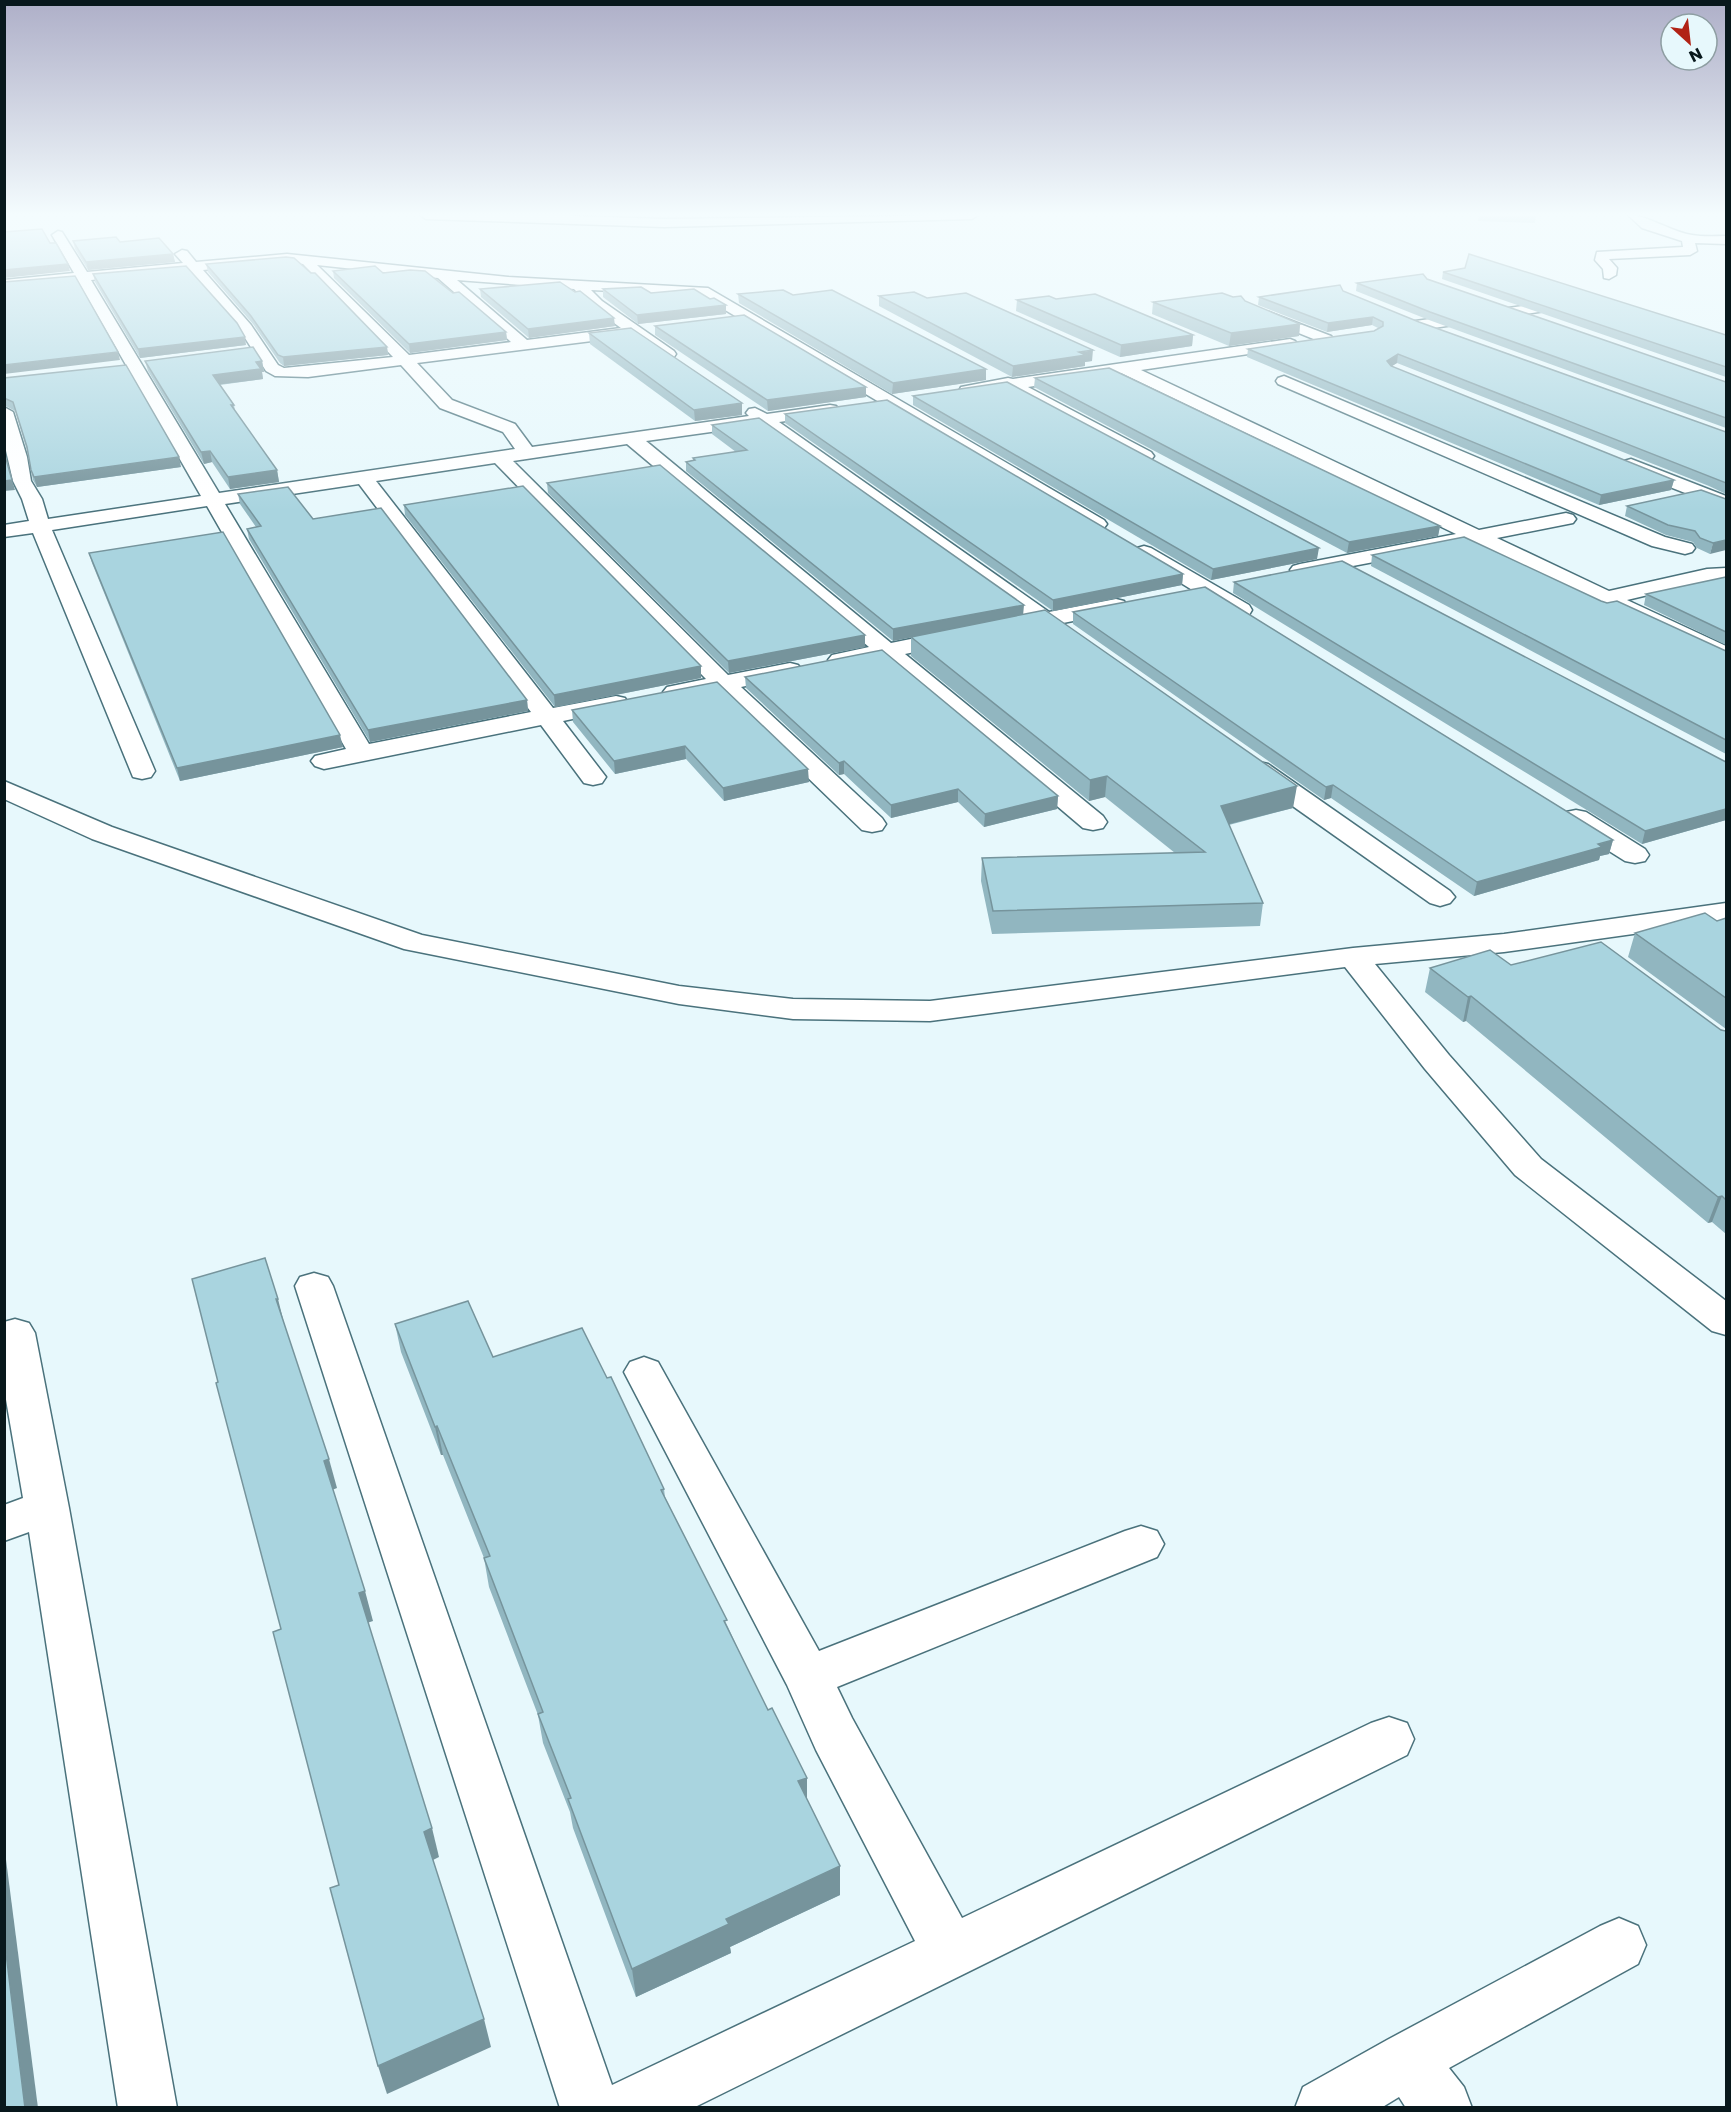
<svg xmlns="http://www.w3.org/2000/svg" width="1731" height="2112" viewBox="0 0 1731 2112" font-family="Poppins,sans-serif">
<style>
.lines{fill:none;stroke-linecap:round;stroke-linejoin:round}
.minor-casing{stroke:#4a727c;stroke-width:3}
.minor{fill:#fff;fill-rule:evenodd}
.wall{fill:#91b6c0}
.shaded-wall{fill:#76949c}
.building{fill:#a9d4df;stroke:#76949c;stroke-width:1.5}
</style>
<rect width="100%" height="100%" fill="#e7f8fc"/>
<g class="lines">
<defs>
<g id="minor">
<polygon points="420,215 548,215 664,219 978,215 972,219 664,227 426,219"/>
<path d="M1628,215C1648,215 1671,232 1692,235C1703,237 1715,236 1726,236V244L1695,243L1697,251L1690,255L1609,259L1617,268L1616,275L1609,279L1604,278L1603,269L1595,260L1597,252L1683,247L1682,241L1642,228Z"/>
<path d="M58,231L62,232L87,272L183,263L175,254L182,250L187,251L196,262L287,254L508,277L708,288L1104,520L1107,524L1104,528H1090L700,295L591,290L602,301L674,351L676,354L674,357H662L632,336L417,363L452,400L515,424L532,447L749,416L746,413L749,409L755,408L767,414L830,405L836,406L839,410L836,414L779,422L1049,612L1116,599L1124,601L1127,606L1124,611L1063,623L1066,627L1063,632C1050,635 1049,628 1039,627C1026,626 1016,634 1003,631L1000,626L1003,621L1026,616L761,425L646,441L891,643L955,630L963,632L966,637L963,642L905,654L1103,816L1107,822L1103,828L1093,830L1083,828L882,658L840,667L832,665L828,660L832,655L869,647L627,444L513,461L728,675L790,663L798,665L802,670L798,675L741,687L882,818L886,824L882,830L872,832L862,830L718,691L675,699L667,697L663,692L667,687L706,679L495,463L376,481L553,708L616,696L625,698L628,703L625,708L563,721L606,777L602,783L593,785L584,783L541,725L324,769L315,766L311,761L315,756L346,749L207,506L52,530L155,771L151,777L142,779L133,777L33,533L4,537V525L29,521L22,499L13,481L4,442V407L13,412L27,457L31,481L42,499L48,519L201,496L78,281L4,288V280L74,273L52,235ZM287,262L303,264L393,357L284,368L278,365L251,325L203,270ZM317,265L438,278L511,342L409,355ZM189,271L240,330L266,371L275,376L308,377L401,365L440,408L503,432L515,449L219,493L91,280ZM457,280L574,289L592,307L621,328L527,340ZM359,484L531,712L369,744L225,504Z"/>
<polygon points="1573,299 1578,300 1580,303 1578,306 1394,334 1386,329 1394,324"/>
<polygon points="1269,312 1331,336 1334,339 1331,342 1321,342 1264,319 1262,316 1264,313"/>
<polygon points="1290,339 1295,341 1298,344 1295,347 1141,370 1479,530 1566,513 1573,515 1576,519 1573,523 1497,538 1609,591 1707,569 1726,568 1726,580 1707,581 1627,600 1726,646 1726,662 1718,660 1474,543 1300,576 1293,574 1290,570 1293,566 1300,564 1456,534 1121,373 1028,387 1151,452 1154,456 1151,460 1139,460 1009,390 967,396 959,391 961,387 1008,378 1013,379"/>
<polygon points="1284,376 1665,537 1692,544 1695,548 1692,552 1685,554 1652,546 1278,384 1276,381 1278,378"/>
<polygon points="1631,459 1726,496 1726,509 1624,469 1622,465 1624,461"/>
<polygon points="1144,546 1151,548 1249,605 1252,610 1249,615 1241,617 1233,615 1137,556 1134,552 1137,548"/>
<polygon points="1259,762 1268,764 1450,891 1455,897 1450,903 1440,906 1430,903 1250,776 1246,770 1250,764"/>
<polygon points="4,781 112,827 422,935 679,986 793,999 930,1001 1353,948 1504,934 1726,903 1726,921 1504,952 1375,964 1449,1055 1541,1159 1726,1301 1726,1335 1712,1331 1515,1175 1425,1069 1345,967 930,1021 793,1019 679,1004 404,949 92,839 4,799"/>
<polygon points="1576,810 1586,812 1645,849 1649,855 1645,861 1635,863 1625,861 1566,824 1562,818 1566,812"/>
<polygon points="314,1273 328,1277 333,1286 612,2085 915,1941 816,1750 787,1685 624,1372 630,1362 644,1357 658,1362 819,1651 1125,1531 1141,1526 1157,1531 1164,1544 1157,1557 837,1687 852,1718 962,1918 1371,1723 1389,1717 1407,1723 1414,1739 1407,1755 693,2108 560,2108 295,1286 300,1277"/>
<polygon points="15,1319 29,1323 35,1333 69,1508 177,2108 118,2108 29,1532 4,1541 4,1505 23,1498 4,1388 4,1322"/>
<polygon points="1619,1918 1638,1926 1646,1945 1638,1964 1449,2068 1464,2087 1472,2108 1406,2108 1399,2097 1381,2108 1295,2108 1303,2087 1387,2040 1600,1926"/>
</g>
</defs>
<use href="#minor" class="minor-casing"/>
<use href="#minor" class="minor"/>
</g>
<g class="wall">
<polygon points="1479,215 1536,215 1535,223 1478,221"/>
<polygon points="73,241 120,242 173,254 175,262 88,270 75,249"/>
<polygon points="206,264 387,347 388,355 284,366 280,363 253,324 208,272"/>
<polygon points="333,271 383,273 453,293 506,332 507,340 410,353 334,278"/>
<polygon points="1443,272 1726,335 1726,377 1442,279"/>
<polygon points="93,274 246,345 140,358 95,282"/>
<polygon points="1427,279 1726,382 1726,428 1429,320 1356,291 1357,283"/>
<polygon points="480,289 615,326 529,338 481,297"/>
<polygon points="603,289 710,299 726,305 726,314 638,324 603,297"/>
<polygon points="1343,291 1419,322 1726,432 1726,494 1709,486 1397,363 1391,366 1674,480 1671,490 1599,505 1247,357 1248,349 1374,331 1378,328 1372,325 1327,332 1258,305 1259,297"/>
<polygon points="738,294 793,295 986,380 892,394 739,303"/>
<polygon points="879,296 927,298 1092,361 1085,362 1085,366 1012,377 879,306"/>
<polygon points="1056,299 1193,335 1192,346 1120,357 1016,311 1017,300"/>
<polygon points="1245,301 1300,324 1299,336 1229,346 1152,314 1153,302"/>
<polygon points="655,326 866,397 768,411 655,335"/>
<polygon points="589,333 742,415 695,421 590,344"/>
<polygon points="145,361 262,361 264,372 262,372 263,379 220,385 234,405 235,411 277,470 279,482 230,489 212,462 204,464 148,371"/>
<polygon points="4,378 181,467 37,487 33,480 27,450 15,411 4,405"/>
<polygon points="1035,378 1440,526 1438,536 1347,553 1034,387"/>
<polygon points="913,396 1317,559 1211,580 913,405"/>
<polygon points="785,414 1183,574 1182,585 1053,611 785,423"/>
<polygon points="712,425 1023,614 1293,808 1229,825 1263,903 1260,926 992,934 981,881 982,858 1175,853 1105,797 1089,801 911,656 911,637 893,641 686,471 686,462 693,460 693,458 736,452 712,434"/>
<polygon points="547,483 865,647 729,673 548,493"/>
<polygon points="238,494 313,519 527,700 528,711 370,742 249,539 247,529 256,527 240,504"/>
<polygon points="1726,499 1710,554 1697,548 1693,542 1666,535 1625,516 1627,506"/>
<polygon points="404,505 701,666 701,678 555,707 405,515"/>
<polygon points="89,553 343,747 180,781 92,563"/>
<polygon points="1372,555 1607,603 1726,651 1726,754 1371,566"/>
<polygon points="1726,577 1726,645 1644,605 1646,594"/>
<polygon points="1234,582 1726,762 1726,820 1642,844 1233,593"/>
<polygon points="1073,612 1613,840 1609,854 1600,856 1599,860 1474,896 1331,798 1324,800 1073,624"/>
<polygon points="745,677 1058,796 1057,809 984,827 958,802 891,818 844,774 839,775 746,688"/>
<polygon points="572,710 809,782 724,801 686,759 615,774 573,722"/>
<polygon points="1726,918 1726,1029 1628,957 1635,933 1717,921"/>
<polygon points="1511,965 1726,1031 1726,1234 1712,1222 1708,1223 1466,1021 1463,1022 1425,992 1430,968"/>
<polygon points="395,1324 493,1357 607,1378 664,1489 665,1497 728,1627 807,1800 840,1866 840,1895 730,1947 731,1953 636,1997 573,1828 570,1812 543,1743 538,1715 489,1587 484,1558 443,1455 441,1455 401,1352"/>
</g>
<g class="shaded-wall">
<polygon points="173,254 175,262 88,270 86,262"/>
<polygon points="68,264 70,271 4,278 4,270"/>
<polygon points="726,305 726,314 638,324 637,315"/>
<polygon points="1373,317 1372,325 1327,332 1328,323"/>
<polygon points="614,318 615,326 529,338 528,329"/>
<polygon points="1300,324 1299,336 1229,346 1231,333"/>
<polygon points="506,332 507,340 410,353 409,344"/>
<polygon points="1193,335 1192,346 1120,357 1121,345"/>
<polygon points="245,337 246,345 140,358 138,349"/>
<polygon points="387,347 388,355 284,366 283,357"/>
<polygon points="1093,350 1092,361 1085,362 1085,366 1012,377 1013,366"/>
<polygon points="118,352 120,360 4,374 4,365"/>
<polygon points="1398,354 1397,363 1386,370 1387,361"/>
<polygon points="262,361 264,372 262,372 263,379 215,385 213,375 256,362"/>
<polygon points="986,369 986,380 892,394 893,383"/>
<polygon points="866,387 866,397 768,411 767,400"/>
<polygon points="742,403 742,415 695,421 694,410"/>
<polygon points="210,451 212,462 204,464 201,452"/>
<polygon points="179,457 181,467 37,487 34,477"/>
<polygon points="277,470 279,482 230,489 228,477"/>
<polygon points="12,480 15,490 4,491 4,481"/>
<polygon points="1674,480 1671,490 1599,505 1601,495"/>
<polygon points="1440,526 1438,536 1347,553 1349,542"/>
<polygon points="1726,540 1726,550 1710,554 1713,543"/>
<polygon points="1319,548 1317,559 1211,580 1213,569"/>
<polygon points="1183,574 1182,585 1053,611 1053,600"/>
<polygon points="1024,605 1023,616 893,641 893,629"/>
<polygon points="865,635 865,647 729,673 728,661"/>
<polygon points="701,666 701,678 555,707 554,695"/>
<polygon points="527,700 528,711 370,742 368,730"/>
<polygon points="340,735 343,747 180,781 177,768"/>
<polygon points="685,746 686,759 615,774 614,761"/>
<polygon points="844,761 844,774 839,775 839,763"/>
<polygon points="808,769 809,782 724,801 723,788"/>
<polygon points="1107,776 1105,797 1089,801 1090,780"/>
<polygon points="1333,785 1331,798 1324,800 1326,787"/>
<polygon points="1297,786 1293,808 1218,827 1221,806"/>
<polygon points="958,789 958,802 891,818 891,805"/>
<polygon points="1058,796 1057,809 984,827 985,814"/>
<polygon points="1726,809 1726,820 1642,844 1645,831"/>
<polygon points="1613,840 1609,854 1600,856 1599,860 1474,896 1477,882"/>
<polygon points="1471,996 1466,1021 1463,1022 1468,997"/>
<polygon points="1722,1196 1712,1222 1708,1223 1718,1197"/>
<polygon points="276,1299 278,1299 285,1327"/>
<polygon points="437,1426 443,1455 441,1455 435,1427"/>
<polygon points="329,1459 337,1488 332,1490 324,1461"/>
<polygon points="365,1591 373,1621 367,1623 359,1593"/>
<polygon points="807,1778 807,1807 798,1781"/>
<polygon points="432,1828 439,1857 431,1861 424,1832"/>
<polygon points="4,1844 38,2108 25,2108 4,1937"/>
<polygon points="840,1866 840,1895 730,1947 731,1953 636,1997 632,1969 726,1919"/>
<polygon points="484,2019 491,2047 387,2094 378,2066"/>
</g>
<g class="building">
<polygon points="42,229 50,243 56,243 68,264 4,270 4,232"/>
<polygon points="116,237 120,242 159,238 173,254 86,262 73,241"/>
<polygon points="1469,254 1726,335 1726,367 1443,272 1465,268"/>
<polygon points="286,257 294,258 311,273 315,273 387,347 283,357 278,355 251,316 206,264"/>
<polygon points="186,266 237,323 245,337 138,349 93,274"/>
<polygon points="375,266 383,273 410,270 425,271 453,293 459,292 506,332 409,344 333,271"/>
<polygon points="1423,274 1427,279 1726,382 1726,418 1430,312 1357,283"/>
<polygon points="75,276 118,352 4,365 4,282"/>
<polygon points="560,282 575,292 580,291 614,318 528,329 480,289"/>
<polygon points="1340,285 1343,291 1419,322 1726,432 1726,483 1398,354 1387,361 1391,366 1674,480 1601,495 1248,349 1374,331 1383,326 1383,322 1373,317 1328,323 1259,297"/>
<polygon points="641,287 651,293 694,289 710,299 714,298 726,305 637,315 603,289"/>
<polygon points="783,290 793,295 832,290 986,369 893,383 738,294"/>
<polygon points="914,292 927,298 966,293 1093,350 1079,352 1086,355 1013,366 879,296"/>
<polygon points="1222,293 1233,297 1241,296 1245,301 1300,324 1231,333 1153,302"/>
<polygon points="1095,294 1193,335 1121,345 1017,300 1049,296 1056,299"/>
<polygon points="744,315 866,387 767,400 655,326"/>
<polygon points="631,328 742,403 694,410 589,333"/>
<polygon points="253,347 262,361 256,362 261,369 213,375 234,405 231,405 277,470 228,477 210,451 201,452 145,361"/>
<polygon points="126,365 179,457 34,477 31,470 27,447 13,402 4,398 4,378"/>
<polygon points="1109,368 1440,526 1349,542 1035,378"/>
<polygon points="1007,382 1319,548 1213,569 913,396"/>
<polygon points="887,400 1183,574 1053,600 785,414"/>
<polygon points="759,418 1024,605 893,629 686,462 695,460 693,458 747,450 712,425"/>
<polygon points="4,452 12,480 4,481"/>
<polygon points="660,465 865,635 728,661 547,483"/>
<polygon points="523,486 701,666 554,695 404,505"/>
<polygon points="288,487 313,519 381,508 527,700 368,730 247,529 261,526 238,494"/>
<polygon points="1701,490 1726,499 1726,540 1713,543 1700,538 1695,531 1668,525 1627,506"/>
<polygon points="223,532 340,735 177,768 89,553"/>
<polygon points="1464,537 1601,601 1607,603 1617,601 1726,651 1726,740 1372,555"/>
<polygon points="1342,561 1726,762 1726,809 1645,831 1234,582"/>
<polygon points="1726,577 1726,632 1646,594"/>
<polygon points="1205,587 1613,840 1598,844 1602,847 1477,882 1333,785 1326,787 1073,612"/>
<polygon points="1045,610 1297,786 1221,806 1263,903 993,911 982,858 1205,852 1107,776 1090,780 911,637"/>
<polygon points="882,650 1058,796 985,814 958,789 891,805 844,761 839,763 745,677"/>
<polygon points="717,682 808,769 723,788 685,746 614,761 572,710"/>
<polygon points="1705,913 1717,921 1726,918 1726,998 1635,933"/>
<polygon points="1601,942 1721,1030 1726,1031 1726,1200 1722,1196 1718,1197 1471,996 1468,997 1430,968 1490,950 1511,965"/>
<polygon points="265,1258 278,1299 276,1299 329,1459 324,1461 365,1591 359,1593 432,1828 424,1832 484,2019 378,2066 330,1888 339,1885 273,1632 281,1629 216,1383 218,1382 192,1279"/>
<polygon points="468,1301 493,1357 582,1328 607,1378 611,1377 664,1489 661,1490 727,1620 724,1621 768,1710 772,1708 807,1778 798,1781 840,1866 726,1919 729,1924 632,1969 568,1799 571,1798 538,1714 543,1712 484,1558 490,1556 437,1426 435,1427 395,1324"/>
<polygon points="4,1937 25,2108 4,2108"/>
</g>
<linearGradient id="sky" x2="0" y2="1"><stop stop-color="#aeafc8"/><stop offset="0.42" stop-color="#f4fcfe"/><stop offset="1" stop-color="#f4fcfe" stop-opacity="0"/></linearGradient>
<rect width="1731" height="511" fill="url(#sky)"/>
<rect width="1731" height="2112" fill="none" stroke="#08181c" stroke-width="12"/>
<g transform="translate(1689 42) rotate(153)"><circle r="28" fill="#e7f8fc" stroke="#8e9ea2" stroke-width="1.5"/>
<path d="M0-4.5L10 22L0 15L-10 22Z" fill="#b12215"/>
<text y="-9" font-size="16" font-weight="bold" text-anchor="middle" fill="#08181c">N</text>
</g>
</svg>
